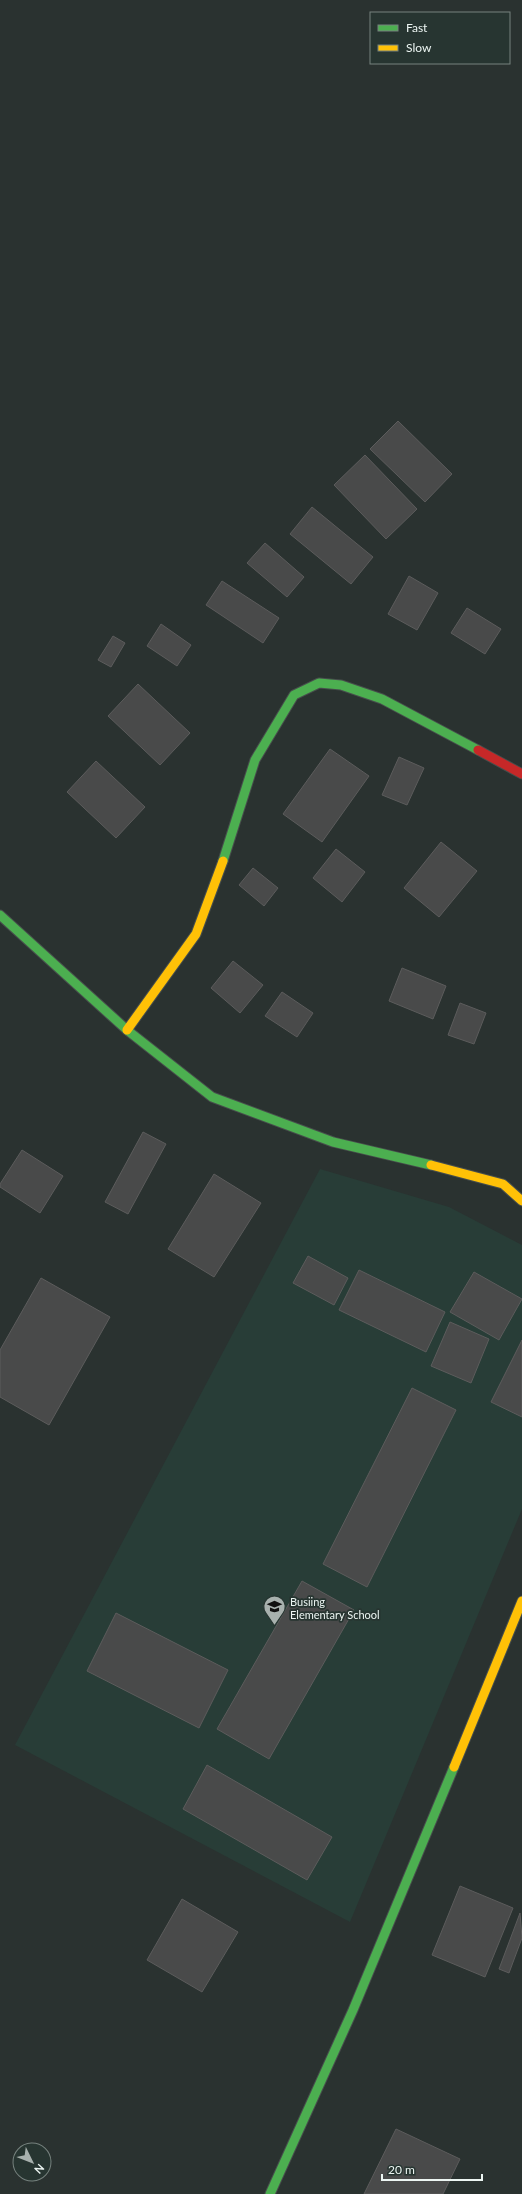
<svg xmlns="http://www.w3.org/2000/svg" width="522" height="2194" viewBox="0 0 522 2194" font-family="Lato,sans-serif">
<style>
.built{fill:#283d37}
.building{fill:#494a4a;stroke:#5c5c5c}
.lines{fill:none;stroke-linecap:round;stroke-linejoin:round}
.fast-casing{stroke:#474e4c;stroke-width:11}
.slow-casing{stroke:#474e4c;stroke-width:11}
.jam-casing{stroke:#474e4c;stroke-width:11}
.fast{stroke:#4caf50;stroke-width:9}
.slow{stroke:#ffc107;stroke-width:9}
.jam{stroke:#c62828;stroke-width:9}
.labels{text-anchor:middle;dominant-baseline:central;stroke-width:3.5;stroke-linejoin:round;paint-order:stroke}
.poi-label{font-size:11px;fill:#ecf5f2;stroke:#273531;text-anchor:start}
</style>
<rect width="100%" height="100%" fill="#2a3230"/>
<polygon class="built" points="320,1169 449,1207 522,1245 522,1509 350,1922 15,1745"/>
<g class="building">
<polygon points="398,421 452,474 425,502 370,449"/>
<polygon points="365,455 417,509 386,539 334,485"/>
<polygon points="312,507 373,557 351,584 290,534"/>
<polygon points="265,543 304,577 287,597 247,563"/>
<polygon points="409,576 438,593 417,630 388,614"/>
<polygon points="222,581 279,618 263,643 206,605"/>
<polygon points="467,608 501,629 485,654 451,633"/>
<polygon points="161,624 191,645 177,666 147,646"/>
<polygon points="113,636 125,643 111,667 98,660"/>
<polygon points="138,684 190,733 160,765 108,716"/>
<polygon points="330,749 369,776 322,842 283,814"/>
<polygon points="399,757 424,768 407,805 382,795"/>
<polygon points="96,761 145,807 116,838 67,792"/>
<polygon points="441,842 477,871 439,917 404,888"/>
<polygon points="336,849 365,872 342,902 313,878"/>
<polygon points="253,868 278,888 264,906 239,885"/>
<polygon points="233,961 263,985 240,1013 211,988"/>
<polygon points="402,968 446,986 433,1019 389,1001"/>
<polygon points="282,992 313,1013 297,1037 265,1016"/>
<polygon points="460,1003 486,1013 474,1044 448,1035"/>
<polygon points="143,1132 166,1144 128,1214 105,1202"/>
<polygon points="22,1150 63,1176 40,1213 0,1187 0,1184"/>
<polygon points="214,1174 261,1203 214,1277 168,1249"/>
<polygon points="308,1256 348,1278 334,1305 293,1283"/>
<polygon points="359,1270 445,1312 426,1352 339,1310"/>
<polygon points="474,1272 522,1299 499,1340 450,1312"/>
<polygon points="41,1278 110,1317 49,1425 0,1397 0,1350"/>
<polygon points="450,1322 489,1339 471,1383 431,1366"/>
<polygon points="522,1340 522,1417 491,1402"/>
<polygon points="412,1388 456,1410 367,1587 323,1564"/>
<polygon points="302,1581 354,1610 269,1759 217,1729"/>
<polygon points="116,1613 228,1670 199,1728 87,1671"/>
<polygon points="207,1765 332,1837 307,1880 183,1809"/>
<polygon points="460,1886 513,1908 485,1977 432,1955"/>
<polygon points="182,1899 238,1932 202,1992 147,1960"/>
<polygon points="520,1913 522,1938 509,1973 499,1969"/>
<polygon points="396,2129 460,2159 443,2194 364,2194"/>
</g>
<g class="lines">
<defs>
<g id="fast">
<polyline points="223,861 255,760 294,695 319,683 341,685 382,699 478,750"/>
<polyline points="0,915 127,1030 212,1097 333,1142 431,1165"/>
<polyline points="270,2194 353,2010 454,1767"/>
</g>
<g id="slow">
<polyline points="127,1030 196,934 223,861"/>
<polyline points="431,1165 503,1184 522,1201"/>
<polyline points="454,1767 522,1601"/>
</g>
<polyline id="jam" points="478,750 522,774"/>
</defs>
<use href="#fast" class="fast-casing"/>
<use href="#slow" class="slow-casing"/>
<use href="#jam" class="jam-casing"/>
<use href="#fast" class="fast"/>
<use href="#slow" class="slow"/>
<use href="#jam" class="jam"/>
</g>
<defs>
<symbol id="school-pin" viewBox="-11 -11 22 30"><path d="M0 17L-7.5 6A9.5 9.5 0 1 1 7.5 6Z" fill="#a8b1ae" stroke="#273531"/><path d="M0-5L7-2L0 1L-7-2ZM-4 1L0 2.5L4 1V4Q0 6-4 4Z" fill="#111"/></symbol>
</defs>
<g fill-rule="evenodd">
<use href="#school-pin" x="262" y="1594" width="25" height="34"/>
</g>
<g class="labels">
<g class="poi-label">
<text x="290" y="1601">Busiing<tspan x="290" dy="13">Elementary School</tspan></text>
</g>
</g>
<rect x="370" y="12" width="140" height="52" fill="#273531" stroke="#76827e"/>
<rect x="378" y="25" width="20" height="6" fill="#4caf50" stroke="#76827e"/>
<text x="406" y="32" font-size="12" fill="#ecf5f2">Fast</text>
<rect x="378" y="45" width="20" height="6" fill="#ffc107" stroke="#76827e"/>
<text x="406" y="52" font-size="12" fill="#ecf5f2">Slow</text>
<g transform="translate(32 2162) rotate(133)"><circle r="19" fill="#273531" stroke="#76827e"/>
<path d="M0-3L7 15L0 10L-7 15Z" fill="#a8b1ae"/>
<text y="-6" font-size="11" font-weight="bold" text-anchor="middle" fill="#ecf5f2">N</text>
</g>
<path d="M382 2174v6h100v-6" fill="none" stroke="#ecf5f2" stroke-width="2"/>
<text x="388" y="2174" font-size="12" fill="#ecf5f2" stroke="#273531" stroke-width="3" paint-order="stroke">20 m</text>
</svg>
